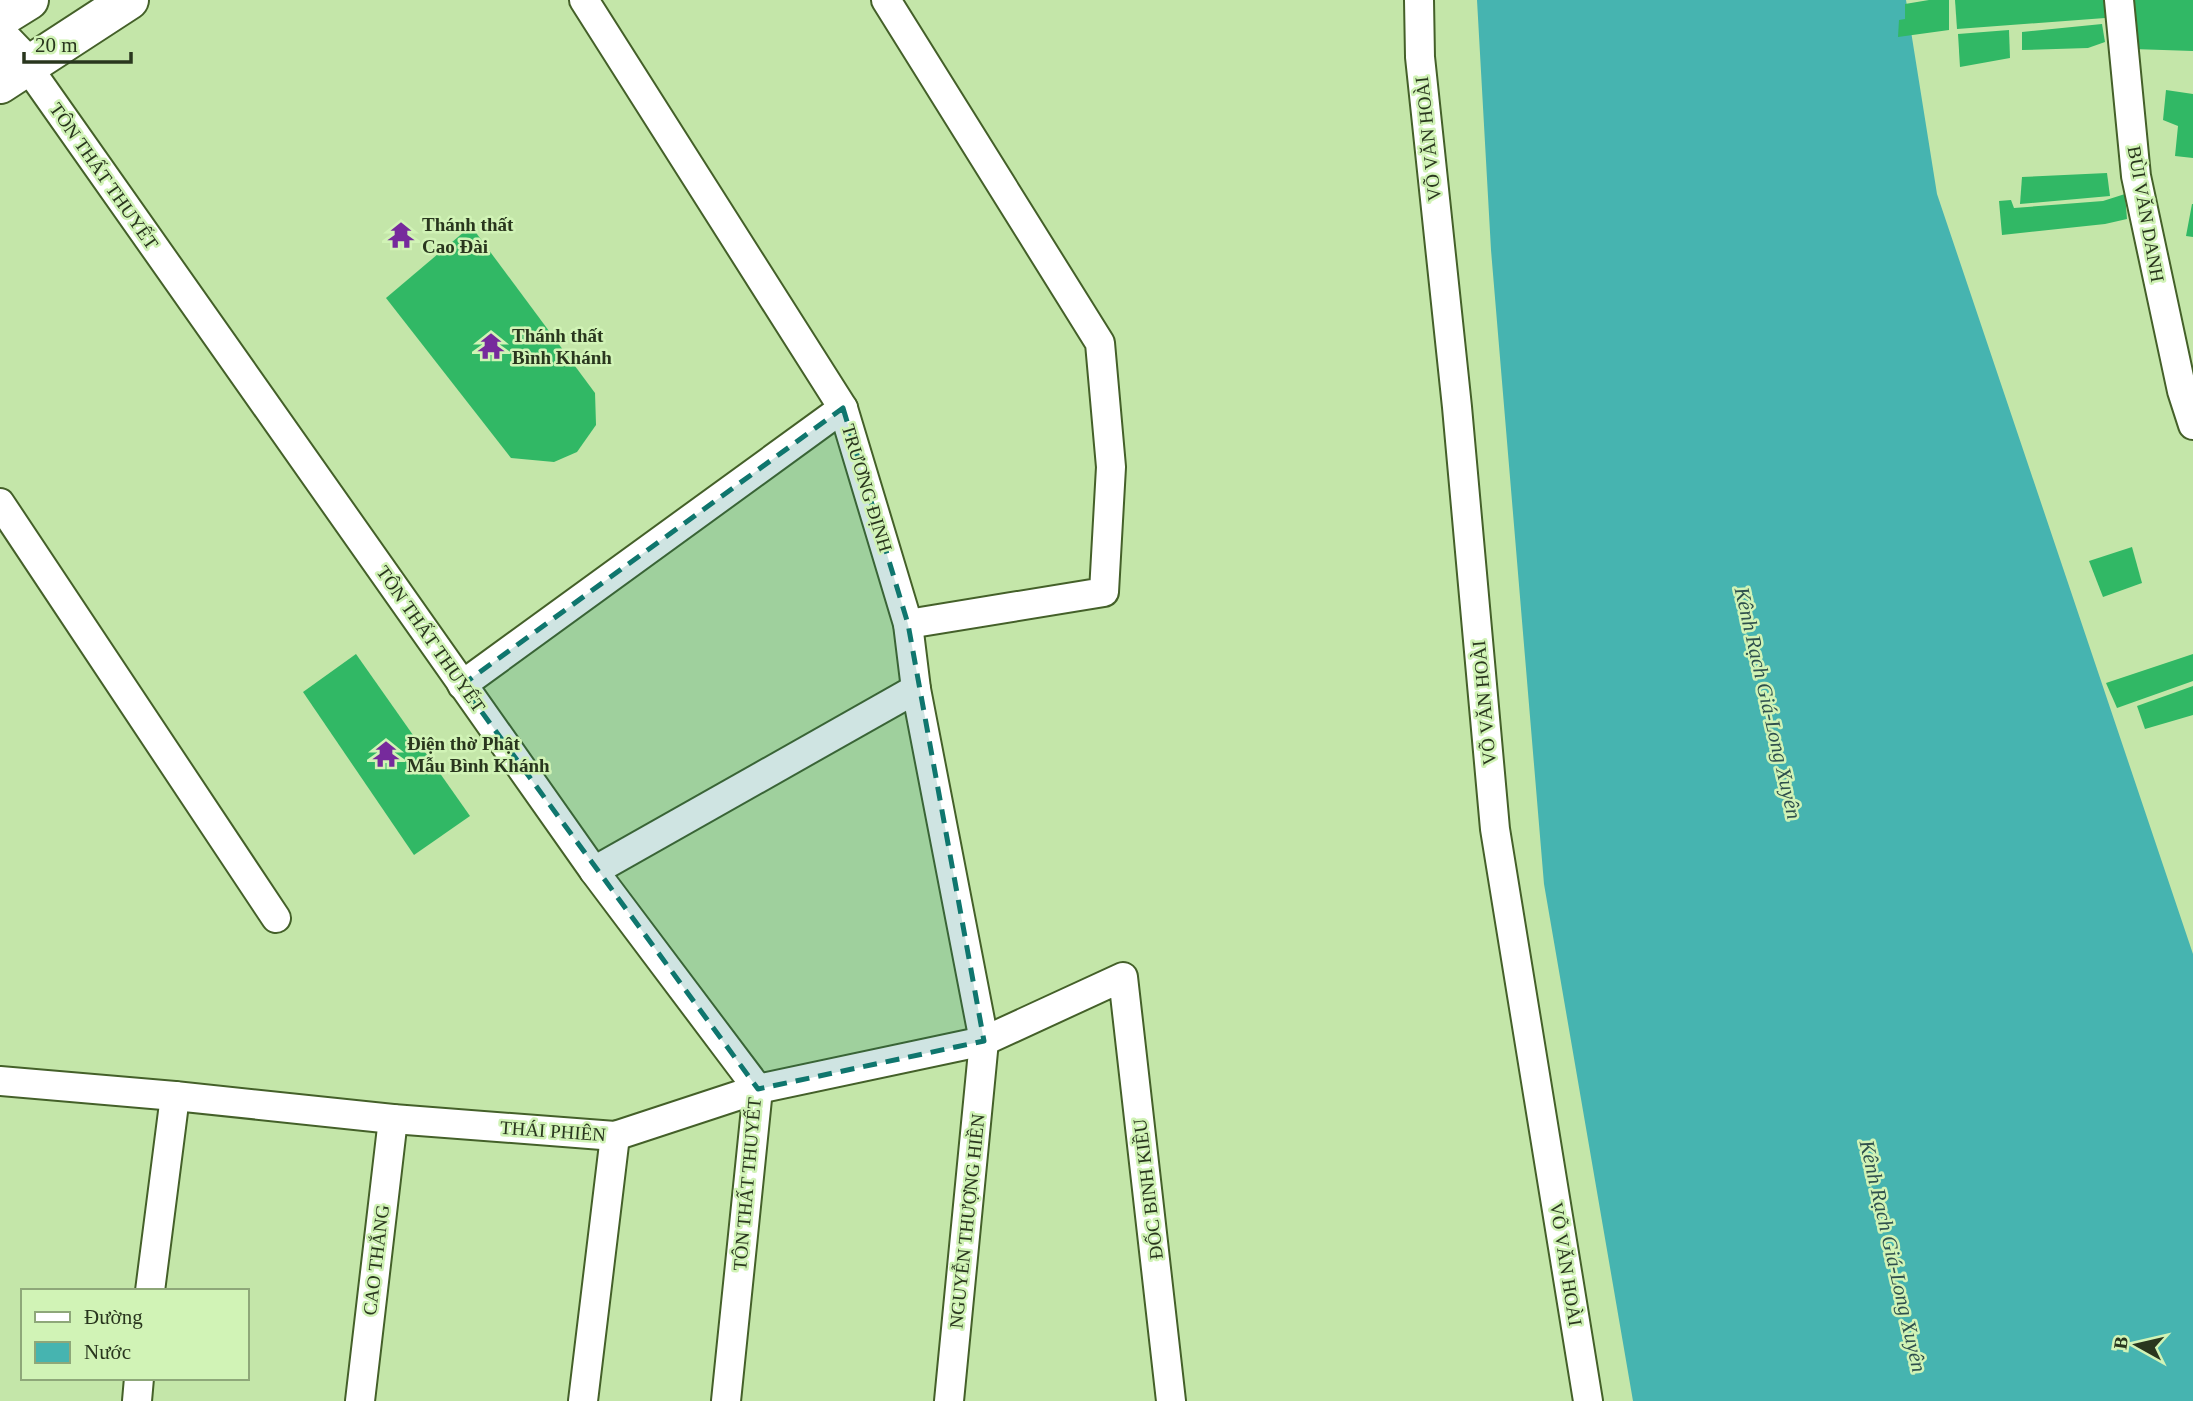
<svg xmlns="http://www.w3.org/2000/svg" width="2193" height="1401" viewBox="0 0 2193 1401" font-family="Georgia,serif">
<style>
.water{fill:#46b4b0}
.building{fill:#31b865}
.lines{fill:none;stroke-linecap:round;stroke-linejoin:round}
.minor-casing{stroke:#446029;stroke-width:32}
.trunk-casing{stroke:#446029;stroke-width:42}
.minor{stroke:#fff;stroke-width:28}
.trunk{stroke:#fff;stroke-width:38}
.marked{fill:#0f766e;fill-opacity:0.2;stroke:#0f766e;stroke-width:5;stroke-dasharray:14 9;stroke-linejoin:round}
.labels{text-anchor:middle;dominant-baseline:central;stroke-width:5;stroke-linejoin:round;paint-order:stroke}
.street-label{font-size:19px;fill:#29361e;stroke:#d1f3b6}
.poi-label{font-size:19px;font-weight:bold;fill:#29361e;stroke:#d1f3b6;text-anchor:start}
.water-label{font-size:21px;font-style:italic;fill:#2e4f4d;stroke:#d1f3b6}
</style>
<rect width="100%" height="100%" fill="#c4e6a9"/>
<polygon class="water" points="1477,0 1906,0 1937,194 2193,954 2193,1401 1633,1401 1544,884 1491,250"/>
<g class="building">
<polygon points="1929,0 1949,0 1949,30 1898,37 1899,20 1905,19 1905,4"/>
<polygon points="1955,0 2104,0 2105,18 1957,29"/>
<polygon points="2131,0 2193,0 2193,51 2133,49"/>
<polygon points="2102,24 2105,42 2088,48 2022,50 2022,32"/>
<polygon points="2009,30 2010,58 1960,67 1958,34"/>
<polygon points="2166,90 2193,94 2193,158 2175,156 2178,126 2163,120"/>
<polygon points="2107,173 2110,196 2020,204 2022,177"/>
<polygon points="2125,194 2127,219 2105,224 2002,235 1999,201 2011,200 2014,208 2103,201"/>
<polygon points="2192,204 2193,204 2193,237 2186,236"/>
<polygon points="471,226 595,393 596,425 577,452 554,462 511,458 386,298"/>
<polygon points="2132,547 2142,583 2103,597 2089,561"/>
<polygon points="356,654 470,816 414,855 303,692"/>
<polygon points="2193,654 2193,681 2117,708 2106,683"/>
<polygon points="2193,686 2193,715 2145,729 2137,706"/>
</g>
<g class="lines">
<defs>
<g id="minor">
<polyline points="584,0 843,408 908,624 916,689 984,1041 949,1401"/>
<polyline points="886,0 1100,343 1111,467 1104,592 908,624"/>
<polyline points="1419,0 1420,57 1457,407 1495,829 1588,1401"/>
<polyline points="2119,0 2136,176 2182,391 2193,425"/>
<polyline points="27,66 594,871 758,1089 726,1401"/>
<polyline points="0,503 276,918"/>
<polyline points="462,685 843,408"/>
<polyline points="594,871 916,689"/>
<polyline points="0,1081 175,1096 393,1119 615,1136 758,1089 984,1041 1123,977 1171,1401"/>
<polyline points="150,1291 175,1096"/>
<polyline points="137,1401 139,1378"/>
<polyline points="360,1401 393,1119"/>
<polyline points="583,1401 615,1136"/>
</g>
<g id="trunk">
<polyline points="0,18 29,0"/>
<polyline points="0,38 27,66"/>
<polyline points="0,84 129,0"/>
</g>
</defs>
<use href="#minor" class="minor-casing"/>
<use href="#trunk" class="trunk-casing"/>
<use href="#minor" class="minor"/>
<use href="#trunk" class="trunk"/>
</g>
<path class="marked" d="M843,408L908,624L984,1041L758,1089L462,685Z"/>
<defs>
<symbol id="temple-bare" viewBox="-9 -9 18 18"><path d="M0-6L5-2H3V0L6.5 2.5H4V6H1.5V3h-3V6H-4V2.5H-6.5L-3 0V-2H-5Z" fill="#762a9c" stroke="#d1f3b6" stroke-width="2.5" paint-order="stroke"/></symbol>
</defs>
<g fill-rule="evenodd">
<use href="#temple-bare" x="382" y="216" width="38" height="38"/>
<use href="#temple-bare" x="472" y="327" width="38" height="38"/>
<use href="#temple-bare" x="367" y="735" width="38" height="38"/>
</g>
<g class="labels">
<g class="street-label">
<text transform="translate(1428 139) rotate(-96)">VÕ VĂN HOÀI</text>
<text transform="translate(104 176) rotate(55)">TÔN THẤT THUYẾT</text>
<text transform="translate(2146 214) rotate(80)">BÙI VĂN DANH</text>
<text transform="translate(867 488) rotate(73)">TRƯƠNG ĐỊNH</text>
<text transform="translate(431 639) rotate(55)">TÔN THẤT THUYẾT</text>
<text transform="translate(1484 703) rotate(-95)">VÕ VĂN HOÀI</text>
<text transform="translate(553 1131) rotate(4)">THÁI PHIÊN</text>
<text transform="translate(747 1184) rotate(-85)">TÔN THẤT THUYẾT</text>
<text transform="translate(1148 1189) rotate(-97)">ĐỐC BINH KIỀU</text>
<text transform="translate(967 1221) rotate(-84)">NGUYỄN THƯỢNG HIỀN</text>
<text transform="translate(376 1260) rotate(-83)">CAO THẮNG</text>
<text transform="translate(1566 1264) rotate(81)">VÕ VĂN HOÀI</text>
</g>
<g class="poi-label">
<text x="422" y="224">Thánh thất<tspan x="422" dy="22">Cao Đài</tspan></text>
<text x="512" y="335">Thánh thất<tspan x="512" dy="22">Bình Khánh</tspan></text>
<text x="407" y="743">Điện thờ Phật<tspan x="407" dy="22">Mẫu Bình Khánh</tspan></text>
</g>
<g class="water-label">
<text transform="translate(1768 703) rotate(77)">Kênh Rạch Giá-Long Xuyên</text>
<text transform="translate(1893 1256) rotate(77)">Kênh Rạch Giá-Long Xuyên</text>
</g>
</g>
<rect x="21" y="1289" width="228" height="91" fill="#d1f3b6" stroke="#8ea779" stroke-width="2"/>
<rect x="35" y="1312" width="35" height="10" fill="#ffffff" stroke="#8ea779" stroke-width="2"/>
<text x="84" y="1324" font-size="21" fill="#29361e">Đường</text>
<rect x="35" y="1342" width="35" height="21" fill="#46b4b0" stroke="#8ea779" stroke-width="2"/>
<text x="84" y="1359" font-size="21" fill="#29361e">Nước</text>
<g transform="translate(2137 1345) rotate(278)" stroke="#d1f3b6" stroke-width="5" paint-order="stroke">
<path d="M0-5L12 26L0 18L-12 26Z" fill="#29361e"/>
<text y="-10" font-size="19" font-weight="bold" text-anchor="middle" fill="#29361e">B</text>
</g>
<path d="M24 52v10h107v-10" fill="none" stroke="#29361e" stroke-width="3.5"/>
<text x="35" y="52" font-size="21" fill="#29361e" stroke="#d1f3b6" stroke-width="5" paint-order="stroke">20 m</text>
</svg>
